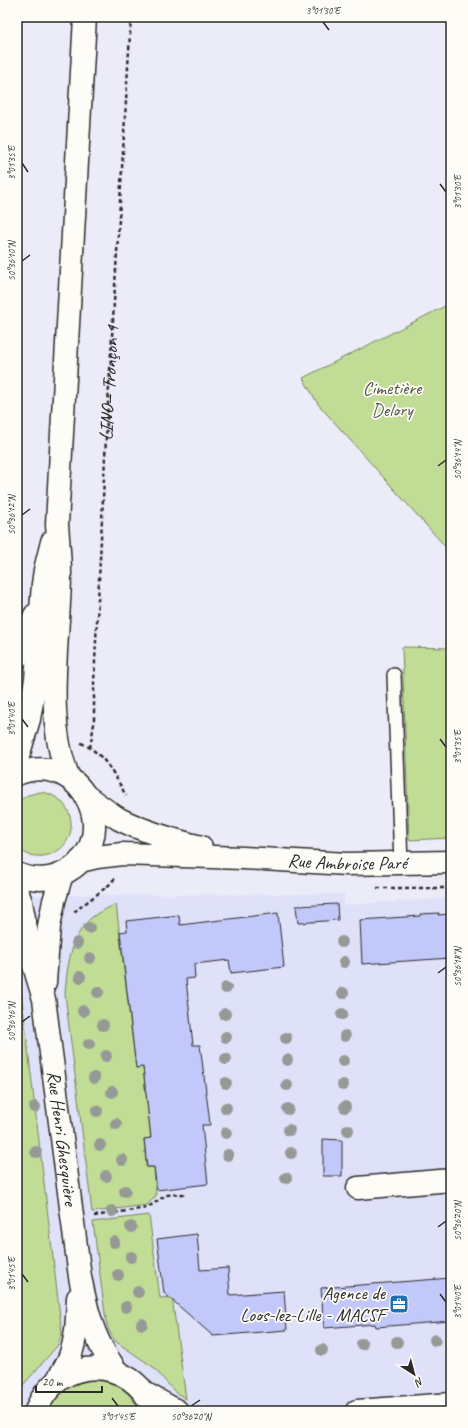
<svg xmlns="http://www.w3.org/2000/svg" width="468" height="1428" viewBox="0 0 468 1428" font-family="Caveat,sans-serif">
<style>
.built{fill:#dfe1f9}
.green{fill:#c1dc94;stroke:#768460}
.building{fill:#c2c8fa;stroke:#2b2b2b}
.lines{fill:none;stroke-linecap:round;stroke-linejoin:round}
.lane-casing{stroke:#2b2b2b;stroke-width:16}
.street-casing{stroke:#2b2b2b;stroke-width:25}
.secondary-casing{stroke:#2b2b2b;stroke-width:25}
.path{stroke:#2b2b2b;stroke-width:2.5;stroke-dasharray:4 3;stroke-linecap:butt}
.lane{stroke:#fdfcf7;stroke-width:13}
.street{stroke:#fdfcf7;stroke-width:22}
.secondary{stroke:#fdfcf7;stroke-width:22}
.tree{fill:#969a96}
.ticks{fill:none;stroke:#2b2b2b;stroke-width:1.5}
.labels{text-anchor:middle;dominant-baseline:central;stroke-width:3.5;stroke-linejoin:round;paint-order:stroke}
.street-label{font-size:19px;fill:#2b2b2b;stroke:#fdfcf7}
.park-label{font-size:19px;fill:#505745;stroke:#fdfcf7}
.poi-label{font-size:19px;fill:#2b2b2b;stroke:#fdfcf7;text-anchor:end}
.neatline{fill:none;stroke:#2b2b2b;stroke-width:1.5}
.ticks-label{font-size:10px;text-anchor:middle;fill:#2b2b2b}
</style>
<rect width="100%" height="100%" fill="#ebecf8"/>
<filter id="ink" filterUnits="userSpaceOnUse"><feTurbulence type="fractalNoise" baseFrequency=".025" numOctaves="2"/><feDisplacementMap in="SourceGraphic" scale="8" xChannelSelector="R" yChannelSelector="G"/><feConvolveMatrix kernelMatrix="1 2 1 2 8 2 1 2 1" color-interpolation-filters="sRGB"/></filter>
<g filter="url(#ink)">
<polygon class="built" points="344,894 344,905 451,898 451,1411 17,1411 17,895"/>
<g class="green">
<polygon points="451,303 451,553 318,404 303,378"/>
<polygon points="402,647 451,648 451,838 409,840"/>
<path d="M40,792C80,796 82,851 43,856C33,857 24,854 17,848V802L28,795Z"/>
<path d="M116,904L136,1068L143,1067L151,1138L144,1139L146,1167H154L156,1196L147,1205L92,1212L65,994C67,968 70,937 91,918C98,912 108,908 116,904Z"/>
<polygon points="17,957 62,1333 58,1345 17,1392"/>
<polygon points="149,1215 160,1298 172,1297 186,1399 174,1391 153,1367 115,1341 109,1331 106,1321 93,1222"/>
<path d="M95,1380C116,1382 131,1392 140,1411H49C57,1391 74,1382 95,1380Z"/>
</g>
<g class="building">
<polygon points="337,904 338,920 298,923 296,906"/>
<polygon points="278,913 284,967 231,973 229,960 194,964 195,978 186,979 193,1045 200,1045 209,1115 210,1125 202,1125 208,1184 157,1190 154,1167 147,1167 144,1139 151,1138 143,1067 136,1068 120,932 127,931 126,921 179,915 180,925"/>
<polygon points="439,913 438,915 451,914 451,958 362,964 360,920 420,916 420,914"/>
<polygon points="323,1139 342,1140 342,1176 323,1176"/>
<polygon points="197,1234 200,1270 228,1268 230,1295 284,1291 287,1330 213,1336 164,1293 157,1239"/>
<polygon points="451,1278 451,1321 376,1327 375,1324 324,1328 321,1288"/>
</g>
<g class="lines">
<defs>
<polyline id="lane" points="394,675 401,864"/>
<g id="street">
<polyline points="358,1188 451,1180"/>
<polyline points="146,1394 177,1411"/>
<polyline points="357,1411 451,1404"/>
</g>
<g id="secondary">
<polyline points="17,657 35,615"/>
<polyline points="17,760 29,719 36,679 43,584 45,570 52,542"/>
<path d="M17,774C85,747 126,845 62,874C47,881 32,880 17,874"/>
<path d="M69,778C43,718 60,637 60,573C60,556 58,540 57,524L85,17"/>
<path d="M86,796C97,804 108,812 119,819C145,832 173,840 201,847"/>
<path id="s2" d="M80,861L97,857L122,854L243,858L347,864L451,862"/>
<path id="s3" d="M17,891L21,902L31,956L44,999L80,1277C85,1301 90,1326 102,1348C106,1356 112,1364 117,1372"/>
<polyline points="45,982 49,926 54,901 62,874"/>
<path d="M57,1381C61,1373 67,1365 70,1356C77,1337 77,1318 78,1298"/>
<path d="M36,1411C57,1354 133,1354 154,1411"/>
</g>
</defs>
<use href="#lane" class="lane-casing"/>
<use href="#street" class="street-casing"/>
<use href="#secondary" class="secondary-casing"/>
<g class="path">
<path d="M81,743C104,753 115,775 126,796"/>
<path id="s1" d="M90,748L94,724V682L106,437L131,17"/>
<polyline points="377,888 451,888"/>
<polyline points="74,912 109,885 116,877"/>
<polyline points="94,1216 147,1208 166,1195 185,1194"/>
</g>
<use href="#lane" class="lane"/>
<use href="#street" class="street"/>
<use href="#secondary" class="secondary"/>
</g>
<g class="tree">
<circle cx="89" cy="928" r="6"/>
<circle cx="342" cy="942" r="6"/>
<circle cx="77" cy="943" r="6"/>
<circle cx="90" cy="958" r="6"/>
<circle cx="344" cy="962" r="6"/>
<circle cx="80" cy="977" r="6"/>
<circle cx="226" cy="988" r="6"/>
<circle cx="98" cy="992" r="6"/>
<circle cx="343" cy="993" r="6"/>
<circle cx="83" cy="1011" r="6"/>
<circle cx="225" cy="1014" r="6"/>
<circle cx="342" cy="1014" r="6"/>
<circle cx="103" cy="1025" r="6"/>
<circle cx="345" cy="1036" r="6"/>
<circle cx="226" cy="1037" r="6"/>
<circle cx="286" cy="1038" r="6"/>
<circle cx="89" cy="1044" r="6"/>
<circle cx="106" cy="1056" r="6"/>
<circle cx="226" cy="1059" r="6"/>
<circle cx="287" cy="1060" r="6"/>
<circle cx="343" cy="1061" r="6"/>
<circle cx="94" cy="1078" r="6"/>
<circle cx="226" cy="1083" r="6"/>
<circle cx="287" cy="1085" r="6"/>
<circle cx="343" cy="1085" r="6"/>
<circle cx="112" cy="1092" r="6"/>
<circle cx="35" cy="1107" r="6"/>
<circle cx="345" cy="1107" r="6"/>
<circle cx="226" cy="1108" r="6"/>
<circle cx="288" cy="1109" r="6"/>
<circle cx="97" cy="1111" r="6"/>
<circle cx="116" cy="1124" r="6"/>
<circle cx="289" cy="1130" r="6"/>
<circle cx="348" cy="1130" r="6"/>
<circle cx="226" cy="1133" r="6"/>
<circle cx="100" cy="1145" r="6"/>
<circle cx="36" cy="1152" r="6"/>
<circle cx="291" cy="1153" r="6"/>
<circle cx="228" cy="1155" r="6"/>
<circle cx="122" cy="1160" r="6"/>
<circle cx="106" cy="1176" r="6"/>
<circle cx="286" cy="1178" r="6"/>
<circle cx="125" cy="1191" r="6"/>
<circle cx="112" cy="1211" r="6"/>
<circle cx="131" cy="1227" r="6"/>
<circle cx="114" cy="1242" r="6"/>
<circle cx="131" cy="1257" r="6"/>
<circle cx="118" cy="1275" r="6"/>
<circle cx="138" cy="1292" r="6"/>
<circle cx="126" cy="1307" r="6"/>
<circle cx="142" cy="1324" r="6"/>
<circle cx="435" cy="1340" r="6"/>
<circle cx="397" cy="1342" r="6"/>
<circle cx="362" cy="1344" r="6"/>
<circle cx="322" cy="1350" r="6"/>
</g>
</g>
<path class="ticks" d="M323,22L329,30M22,163L28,172M440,184L446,192M22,261L30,255M438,466L446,460M22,515L30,509M22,719L28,727M440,739L446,747M438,973L446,967M22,1022L30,1016M438,1227L446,1221M22,1274L28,1282M440,1294L446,1302M112,1398L118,1406M191,1406L200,1400"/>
<defs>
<symbol id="office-square" viewBox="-11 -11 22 22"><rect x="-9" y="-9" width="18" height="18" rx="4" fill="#1f6fb2" stroke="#fdfcf7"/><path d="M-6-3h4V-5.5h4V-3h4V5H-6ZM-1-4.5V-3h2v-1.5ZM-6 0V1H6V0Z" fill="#fff"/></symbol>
</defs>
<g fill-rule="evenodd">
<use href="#office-square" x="388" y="1293" width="22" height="22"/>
</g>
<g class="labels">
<g class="street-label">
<text stroke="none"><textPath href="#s1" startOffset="366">LINO— Tronçon 1</textPath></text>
<text stroke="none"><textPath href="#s2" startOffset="268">Rue Ambroise Paré</textPath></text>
<text stroke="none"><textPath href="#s3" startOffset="252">Rue Henri Ghesquière</textPath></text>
</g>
<g class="park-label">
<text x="392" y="388">Cimetière<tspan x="392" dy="22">Delory</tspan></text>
</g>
<g class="poi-label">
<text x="385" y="1293">Agence de<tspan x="385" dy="22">Loos-lez-Lille - MACSF</tspan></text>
</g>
</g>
<rect width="468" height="1428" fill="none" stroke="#fdfcf7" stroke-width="44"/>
<g transform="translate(414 1374) rotate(144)" stroke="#fdfcf7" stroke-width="3" paint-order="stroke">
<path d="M0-3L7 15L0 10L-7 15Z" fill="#2b2b2b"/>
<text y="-6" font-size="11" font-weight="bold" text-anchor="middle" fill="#2b2b2b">N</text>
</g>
<path d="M36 1386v6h66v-6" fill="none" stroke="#2b2b2b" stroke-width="2"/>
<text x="42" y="1386" font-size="12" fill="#2b2b2b" stroke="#fdfcf7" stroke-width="3" paint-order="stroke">20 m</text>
<rect x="22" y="22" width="424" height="1384" class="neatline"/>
<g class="ticks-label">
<text x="323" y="14">3°01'30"E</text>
<text transform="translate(11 163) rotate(-90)" y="4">3°01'35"E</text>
<text transform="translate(457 192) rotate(-90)" y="4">3°01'30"E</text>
<text transform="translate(11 261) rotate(-90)" y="4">50°36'10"N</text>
<text transform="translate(457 460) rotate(-90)" y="4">50°36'14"N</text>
<text transform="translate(11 515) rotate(-90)" y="4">50°36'12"N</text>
<text transform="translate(11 719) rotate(-90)" y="4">3°01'40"E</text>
<text transform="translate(457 747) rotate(-90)" y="4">3°01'35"E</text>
<text transform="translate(457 967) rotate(-90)" y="4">50°36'18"N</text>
<text transform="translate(11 1022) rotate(-90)" y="4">50°36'16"N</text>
<text transform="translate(457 1221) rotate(-90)" y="4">50°36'20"N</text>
<text transform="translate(11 1274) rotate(-90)" y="4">3°01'45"E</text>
<text transform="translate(457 1302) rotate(-90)" y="4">3°01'40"E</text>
<text x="118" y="1420">3°01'45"E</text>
<text x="191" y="1420">50°36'20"N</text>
</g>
</svg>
